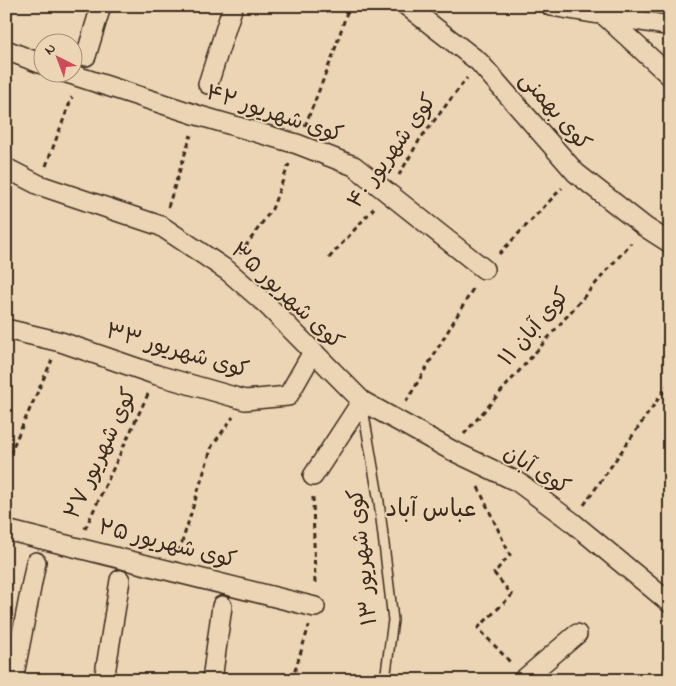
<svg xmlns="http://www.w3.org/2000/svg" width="676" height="686" viewBox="0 0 676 686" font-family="'Indie Flower','Playpen Sans Arabic',sans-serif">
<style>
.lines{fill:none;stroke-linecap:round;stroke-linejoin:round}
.service-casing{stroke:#3b2a1e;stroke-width:12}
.minor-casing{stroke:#3b2a1e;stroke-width:22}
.path{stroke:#3b2a1e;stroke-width:3;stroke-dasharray:5 4;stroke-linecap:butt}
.service{stroke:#ecd5b4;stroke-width:9}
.minor{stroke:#ecd5b4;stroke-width:19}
.labels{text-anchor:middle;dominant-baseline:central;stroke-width:4;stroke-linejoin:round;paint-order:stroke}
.street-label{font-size:22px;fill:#3b2a1e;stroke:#ecd5b4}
.neighbourhood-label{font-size:24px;fill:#3b2a1e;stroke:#ecd5b4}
</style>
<rect width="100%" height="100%" fill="#ecd5b4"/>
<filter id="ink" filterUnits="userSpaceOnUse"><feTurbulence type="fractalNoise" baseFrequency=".02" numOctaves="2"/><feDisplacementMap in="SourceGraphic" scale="10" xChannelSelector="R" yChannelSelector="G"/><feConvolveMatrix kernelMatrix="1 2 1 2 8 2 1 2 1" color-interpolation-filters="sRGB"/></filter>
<g filter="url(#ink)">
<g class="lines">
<defs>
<polyline id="service" points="362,403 379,502 393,620 385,680"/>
<g id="minor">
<polyline points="407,6 479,62 576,173 645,227 670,243"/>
<polyline points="551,6 670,26"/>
<polyline points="605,16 670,76"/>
<polyline points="6,50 42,64"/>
<polyline points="86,56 101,6"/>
<polyline points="64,72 197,115 297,144 354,166 484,269"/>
<polyline points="208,84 233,6"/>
<polyline points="6,168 39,185 161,226 228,271 266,304 362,401 451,450 518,482 572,522 670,603"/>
<polyline points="6,329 61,342 157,375 245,400 288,396 313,352"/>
<polyline points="313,476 362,401"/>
<polyline points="6,530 315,607"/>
<polyline points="13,680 36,562"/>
<polyline points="104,680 120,580"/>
<polyline points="212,680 222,606"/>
<polyline points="523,680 577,634"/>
</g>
</defs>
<use href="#service" class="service-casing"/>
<use href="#minor" class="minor-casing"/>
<g class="path">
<polyline points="305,126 333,55 349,6"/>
<polyline points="46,166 72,97"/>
<polyline points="399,175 420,139 467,78"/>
<polyline points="168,207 191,135"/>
<polyline points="240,254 272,209 289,164"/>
<polyline points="499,254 562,188"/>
<polyline points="329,258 374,208"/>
<polyline points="406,402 474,287"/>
<polyline points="464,434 631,243"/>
<polyline points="6,462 52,360"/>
<polyline points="478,487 510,555 494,573 512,595 478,628 511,663"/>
<polyline points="313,497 315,585"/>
<polyline points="584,505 670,382"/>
<polyline points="85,529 148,394"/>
<polyline points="179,552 212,446 233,417"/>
<polyline points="292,680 309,626"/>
</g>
<use href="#service" class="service"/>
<use href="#minor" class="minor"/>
</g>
</g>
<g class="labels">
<g class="street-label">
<text transform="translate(554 112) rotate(49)">کوی بهمنی</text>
<text transform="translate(274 115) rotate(18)">کوی شهریور ۴۲</text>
<text transform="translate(393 152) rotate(-54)">کوی شهریور ۴۰</text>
<text transform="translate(286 297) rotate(43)">کوی شهریور ۳۵</text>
<text transform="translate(535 328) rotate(-49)">کوی آبان ۱۱</text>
<text transform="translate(177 352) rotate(16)">کوی شهریور ۳۳</text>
<text transform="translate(102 454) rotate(-65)">کوی شهریور ۲۷</text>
<text transform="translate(536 471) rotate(32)">کوی آبان</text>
<text transform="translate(167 545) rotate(14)">کوی شهریور ۲۵</text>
<text transform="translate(364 557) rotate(-96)">کوی شهریور ۱۳</text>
</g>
<g class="neighbourhood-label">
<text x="431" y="510">عباس آباد</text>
</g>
</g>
<rect width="676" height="686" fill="none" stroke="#ecd5b4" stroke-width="25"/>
<rect x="12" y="12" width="651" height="661" fill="none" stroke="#3b2a1e" stroke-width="2" filter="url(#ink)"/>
<g transform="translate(58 58) rotate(318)"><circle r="24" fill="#ecd5b4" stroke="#a59178"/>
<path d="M0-4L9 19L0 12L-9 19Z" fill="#d1495b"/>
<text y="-8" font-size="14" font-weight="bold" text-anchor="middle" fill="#3b2a1e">N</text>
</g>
</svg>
